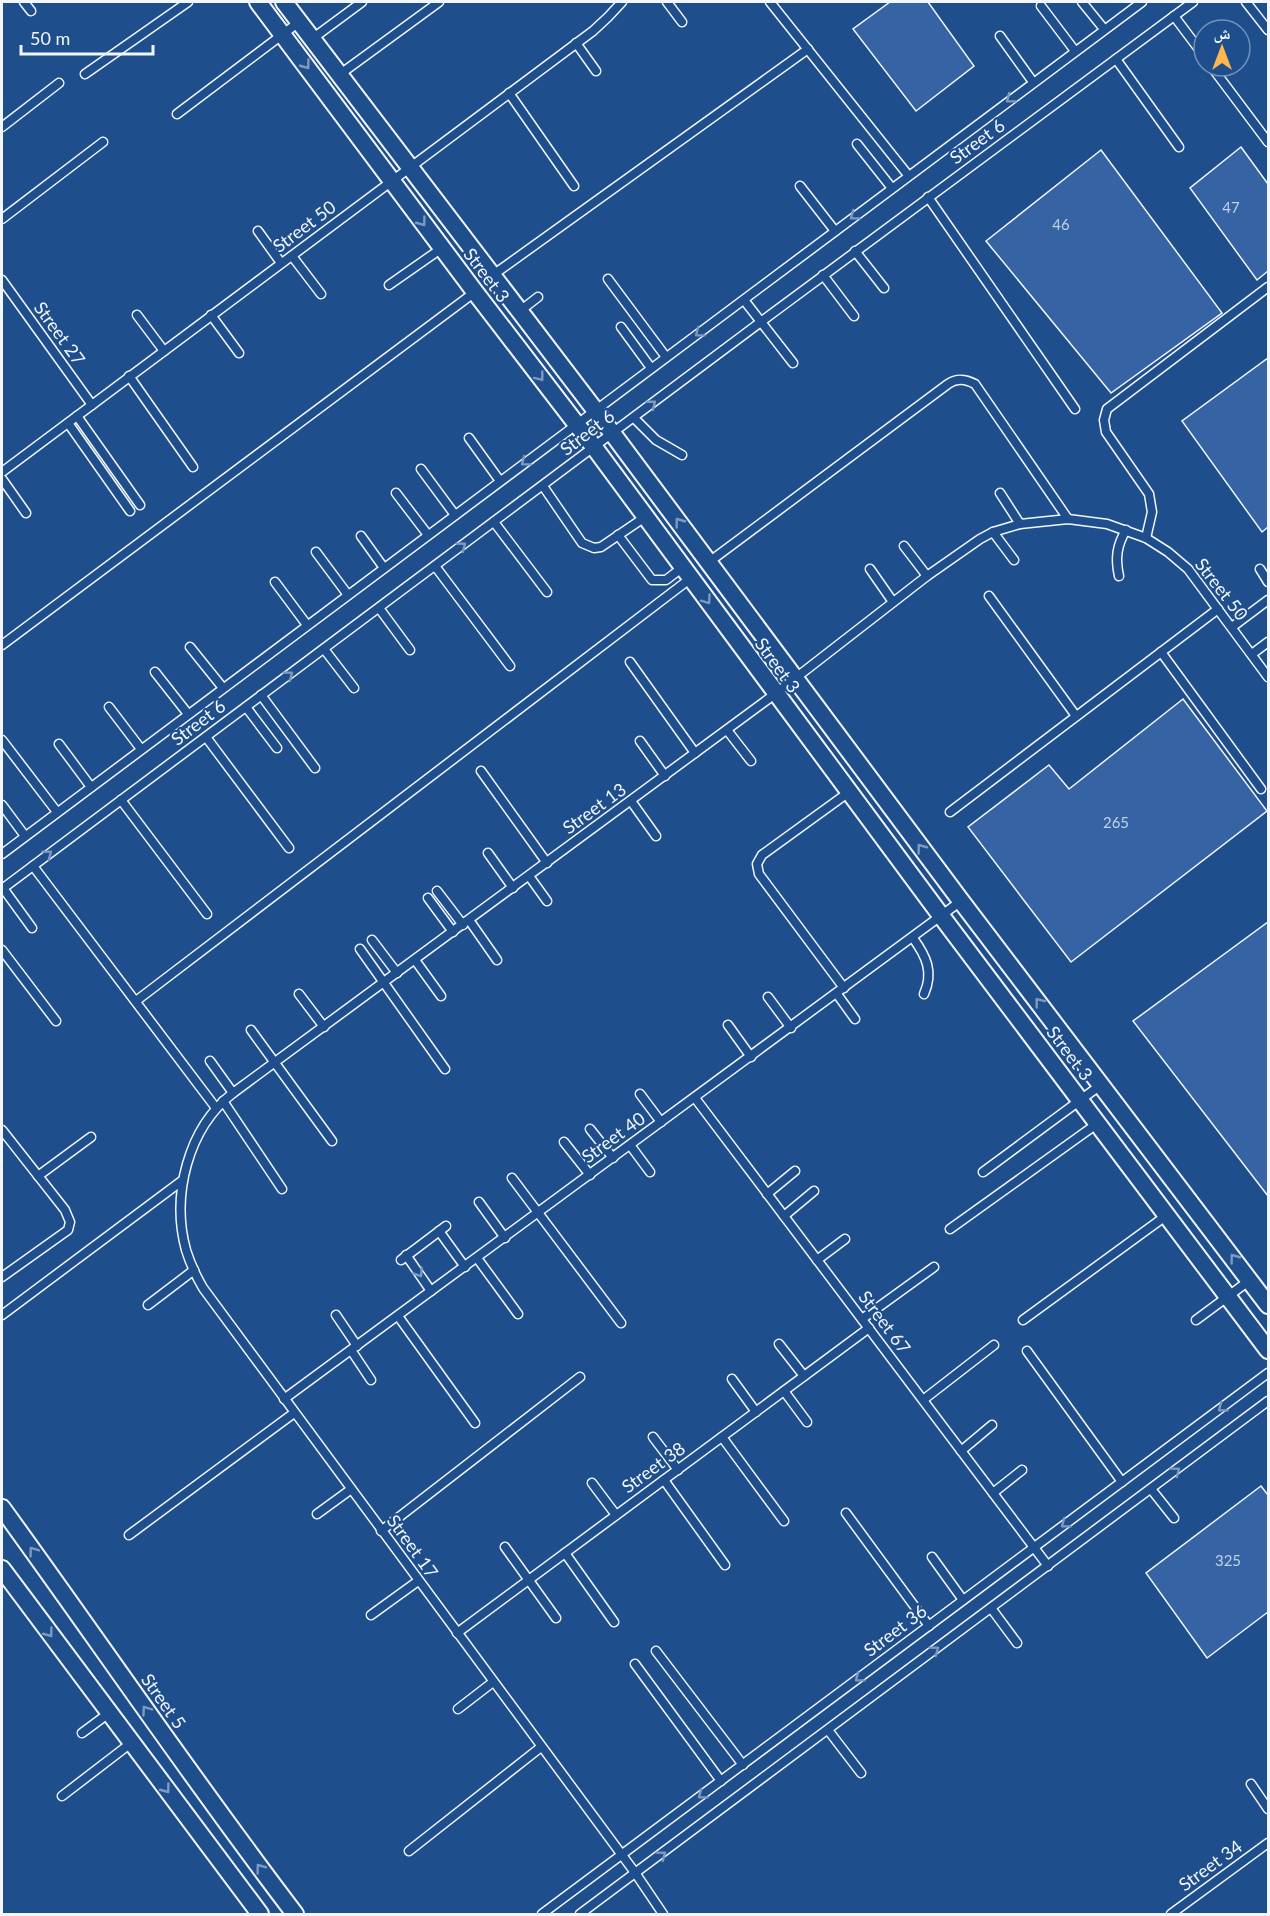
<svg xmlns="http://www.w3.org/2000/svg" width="1270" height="1916" viewBox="0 0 1270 1916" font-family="Lato,'Noto Naskh Arabic',sans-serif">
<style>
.building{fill:#3563a3;stroke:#f2f6ff;stroke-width:1.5}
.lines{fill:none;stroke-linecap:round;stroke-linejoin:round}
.service-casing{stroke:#f2f6ff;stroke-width:11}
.minor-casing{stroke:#f2f6ff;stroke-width:20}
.service{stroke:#1f4e8c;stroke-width:8}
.minor{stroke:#1f4e8c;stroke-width:16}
.oneway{stroke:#7e9ac0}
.labels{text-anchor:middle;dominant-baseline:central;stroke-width:4.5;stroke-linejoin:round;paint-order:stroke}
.number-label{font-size:15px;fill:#c3d1e8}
.street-label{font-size:18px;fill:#f2f6ff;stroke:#1f4e8c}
</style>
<rect width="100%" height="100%" fill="#1f4e8c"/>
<g class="building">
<polygon points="890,2 928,2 974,66 916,111 853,29"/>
<polygon points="1241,147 1268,184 1268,271 1257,280 1190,188"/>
<polygon points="1101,150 1222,313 1111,393 986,241"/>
<polygon points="1268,358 1268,527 1262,532 1182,421"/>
<polygon points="1183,699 1267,811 1071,962 968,827 1049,765 1069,789"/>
<polygon points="1268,922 1268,1196 1133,1021"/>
<polygon points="1261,1486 1268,1495 1268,1612 1207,1658 1146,1573"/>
</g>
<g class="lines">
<defs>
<g id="service">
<polyline points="24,2 31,11"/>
<polyline points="667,2 682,22"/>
<polyline points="770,2 908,175"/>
<polyline points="1082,2 1104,29"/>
<polyline points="1246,2 1268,30"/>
<polyline points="1041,6 1075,51"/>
<polyline points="1174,16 1204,56"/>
<polyline points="1000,36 1033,82"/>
<polyline points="312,39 362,2"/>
<polyline points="576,43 596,71"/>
<polyline points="1116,59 1179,147"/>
<polyline points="1211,66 1268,142"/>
<polyline points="85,74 188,2"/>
<polyline points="339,75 439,2"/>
<polyline points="509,93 574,186"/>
<polyline points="177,114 299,22"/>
<polyline points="2,127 59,83"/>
<polyline points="857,144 891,187"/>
<polyline points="800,186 835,231"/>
<polyline points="928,197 1075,409"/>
<polyline points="2,219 103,142"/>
<polyline points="258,231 281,263"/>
<polyline points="855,251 884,288"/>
<polyline points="292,256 321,294"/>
<polyline points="493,275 808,49"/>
<polyline points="823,275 854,316"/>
<polyline points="608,279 666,357"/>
<polyline points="2,280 92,405"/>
<polyline points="389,285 442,248"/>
<polyline points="744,300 793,363"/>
<polyline points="520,311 538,297"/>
<polyline points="137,315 164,351"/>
<polyline points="211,315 239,353"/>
<polyline points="621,327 651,368"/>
<polyline points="129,376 193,467"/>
<polyline points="77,416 140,505"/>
<polyline points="634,418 656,440 682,455"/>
<polyline points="68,423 130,511"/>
<polyline points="469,438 500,481"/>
<polyline points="421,469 455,515"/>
<polyline points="2,472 593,31 608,17 622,2"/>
<polyline points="2,479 26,513"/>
<polyline points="543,486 582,543 594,548 601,547 645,517"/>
<polyline points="396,493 428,535"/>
<polyline points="1000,493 1020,524"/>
<polyline points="494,522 547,592"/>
<polyline points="993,532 1014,560"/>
<polyline points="618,535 652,580 666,580 683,567"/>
<polyline points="361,536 384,568"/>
<polyline points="1146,538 1152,512 1149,494 1106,432 1104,420 1107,409 1268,287"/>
<polyline points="904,546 927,576"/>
<polyline points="316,552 348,595"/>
<path d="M709,562L948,384C957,378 965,379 975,384L1068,519"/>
<polyline points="435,566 510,666"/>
<polyline points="870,569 893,602"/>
<polyline points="1260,569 1268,582"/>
<path d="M1119,576C1115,558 1117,545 1126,530"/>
<polyline points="275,582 307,625"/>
<polyline points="989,596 1076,716"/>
<polyline points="379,608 410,650"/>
<polyline points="1232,627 1268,600"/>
<polyline points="2,645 475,292"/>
<polyline points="190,647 223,688"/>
<polyline points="324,649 354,688"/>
<polyline points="1161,652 1261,789"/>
<polyline points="1252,654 1268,642"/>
<polyline points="630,662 695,753"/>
<polyline points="155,672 188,714"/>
<polyline points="261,695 315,768"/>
<polyline points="109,707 141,749"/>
<polyline points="246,707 277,748"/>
<polyline points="727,730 751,761"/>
<polyline points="206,737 289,848"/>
<polyline points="2,740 57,812"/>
<polyline points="640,741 665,776"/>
<polyline points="59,744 91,787"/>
<polyline points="481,771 547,863"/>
<polyline points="121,800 207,914"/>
<polyline points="631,801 656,836"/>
<polyline points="2,805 25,836"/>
<polyline points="950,812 1218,609"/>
<polyline points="488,853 513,888"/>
<polyline points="2,854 1142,2"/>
<polyline points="33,866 216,1108"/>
<polyline points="529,876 547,901"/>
<polyline points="3,888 32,928"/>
<path d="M2,889C399,593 794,295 1193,2"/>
<polyline points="437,891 463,925"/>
<polyline points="428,898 453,932"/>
<polyline points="469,920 497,960"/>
<path d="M913,938C926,956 934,972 924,994"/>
<polyline points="372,940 397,973"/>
<polyline points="360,949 445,1069"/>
<polyline points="2,950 56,1021"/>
<polyline points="415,960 441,996"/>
<polyline points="844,988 759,874 757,864 762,855 849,792"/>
<polyline points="299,994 324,1027"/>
<polyline points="837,994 855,1019"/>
<polyline points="768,997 791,1028"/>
<polyline points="136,1001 691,578"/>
<polyline points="728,1025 751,1057"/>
<polyline points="251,1030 332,1141"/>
<polyline points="210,1061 233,1093"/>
<polyline points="640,1094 661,1122"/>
<polyline points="695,1098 1048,1566"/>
<polyline points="223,1101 282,1189"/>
<polyline points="590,1129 613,1158"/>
<polyline points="2,1130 65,1210 70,1222 68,1230 2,1277"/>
<polyline points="564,1142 590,1175"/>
<polyline points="630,1145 650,1172"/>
<polyline points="983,1172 1102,1084"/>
<polyline points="38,1176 91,1137"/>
<polyline points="512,1178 621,1323"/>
<polyline points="767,1194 795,1171"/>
<polyline points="479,1202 505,1238"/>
<polyline points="784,1216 814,1191"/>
<polyline points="950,1229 1098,1123"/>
<polyline points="439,1231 465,1267"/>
<polyline points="406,1255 431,1291"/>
<polyline points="477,1258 518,1314"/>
<polyline points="401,1260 446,1226"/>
<polyline points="817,1260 845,1239"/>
<polyline points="148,1305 194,1270"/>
<polyline points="2,1315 183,1180"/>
<polyline points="336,1315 357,1346"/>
<polyline points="398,1316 475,1423"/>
<polyline points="862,1319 934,1267"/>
<polyline points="1023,1320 1167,1215"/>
<polyline points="1196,1320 1250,1280"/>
<polyline points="779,1344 804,1376"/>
<polyline points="351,1350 371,1380"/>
<polyline points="1027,1351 1122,1482"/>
<polyline points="732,1379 756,1412"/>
<polyline points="784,1391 807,1422"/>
<polyline points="284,1399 961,901"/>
<polyline points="923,1400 994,1345"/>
<polyline points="653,1437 678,1470"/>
<polyline points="722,1437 784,1521"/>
<polyline points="961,1451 992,1425"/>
<polyline points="664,1480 725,1565"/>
<polyline points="592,1483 616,1515"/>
<polyline points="1151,1489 1174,1518"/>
<polyline points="993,1493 1022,1470"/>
<polyline points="846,1513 929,1626"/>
<polyline points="317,1514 350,1490"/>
<polyline points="381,1531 580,1377"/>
<polyline points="129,1535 294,1413"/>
<polyline points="505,1547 556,1618"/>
<polyline points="565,1553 614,1622"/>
<polyline points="932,1557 963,1600"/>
<polyline points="991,1608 1017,1643"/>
<polyline points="371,1615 418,1581"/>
<polyline points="457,1633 869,1328"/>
<polyline points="656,1651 743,1765"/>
<polyline points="635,1664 721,1781"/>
<polyline points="458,1709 493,1682"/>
<polyline points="828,1730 861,1773"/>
<polyline points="82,1733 109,1713"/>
<polyline points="1251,1784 1268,1809"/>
<polyline points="62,1796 131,1743"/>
<polyline points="409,1851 541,1747"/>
<polyline points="542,1914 1268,1373"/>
<polyline points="580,1914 1268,1401"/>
<path d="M663,1914L636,1874L203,1288C196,1276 190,1263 186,1250C171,1195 188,1128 233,1093L775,694L927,576L980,539L993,532L1020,524L1068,519L1107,524L1146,538L1168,552L1188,569L1268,677"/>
<polyline points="1171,1914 1268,1843"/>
</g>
<g id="minor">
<polyline points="258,2 475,292 594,447 942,917 1268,1350"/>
<polyline points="284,2 595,410 961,901 1268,1305"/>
<path d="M2,1508C100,1643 194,1782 295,1914"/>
<polyline points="2,1569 260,1914"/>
</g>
</defs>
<use href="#service" class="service-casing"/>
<use href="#minor" class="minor-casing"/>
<use href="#service" class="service"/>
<use href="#minor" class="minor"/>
</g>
<defs><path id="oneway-chevron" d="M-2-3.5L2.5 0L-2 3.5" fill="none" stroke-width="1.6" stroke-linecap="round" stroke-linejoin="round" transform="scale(1.5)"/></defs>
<g class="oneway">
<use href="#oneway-chevron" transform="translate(306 65) rotate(53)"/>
<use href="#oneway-chevron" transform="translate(1010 99) rotate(143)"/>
<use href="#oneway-chevron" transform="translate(854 216) rotate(143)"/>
<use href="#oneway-chevron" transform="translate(422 222) rotate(53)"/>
<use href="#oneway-chevron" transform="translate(699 333) rotate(143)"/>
<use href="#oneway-chevron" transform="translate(540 377) rotate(52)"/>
<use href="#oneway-chevron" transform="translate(652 404) rotate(-38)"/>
<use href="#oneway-chevron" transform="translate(525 462) rotate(143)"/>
<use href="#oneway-chevron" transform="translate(679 522) rotate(-127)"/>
<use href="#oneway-chevron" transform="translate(462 546) rotate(-37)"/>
<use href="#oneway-chevron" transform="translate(707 600) rotate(54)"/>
<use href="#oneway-chevron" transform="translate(289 675) rotate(-37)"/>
<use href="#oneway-chevron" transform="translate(921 848) rotate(-127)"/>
<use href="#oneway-chevron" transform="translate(48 854) rotate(-37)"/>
<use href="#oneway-chevron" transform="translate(1039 1002) rotate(-128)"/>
<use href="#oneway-chevron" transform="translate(1234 1258) rotate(-127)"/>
<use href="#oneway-chevron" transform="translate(419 1273) rotate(56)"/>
<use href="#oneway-chevron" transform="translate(1222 1408) rotate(143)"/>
<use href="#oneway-chevron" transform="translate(1176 1471) rotate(-37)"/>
<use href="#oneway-chevron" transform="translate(1065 1524) rotate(143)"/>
<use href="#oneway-chevron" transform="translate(33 1551) rotate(-126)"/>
<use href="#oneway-chevron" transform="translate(49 1633) rotate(53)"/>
<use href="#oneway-chevron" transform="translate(935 1650) rotate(-37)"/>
<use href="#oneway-chevron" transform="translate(859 1678) rotate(143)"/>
<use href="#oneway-chevron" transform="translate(146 1710) rotate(-125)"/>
<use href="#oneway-chevron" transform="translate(166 1789) rotate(53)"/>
<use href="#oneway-chevron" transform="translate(702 1795) rotate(143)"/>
<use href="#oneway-chevron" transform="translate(662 1855) rotate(-37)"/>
<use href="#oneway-chevron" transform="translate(260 1868) rotate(-127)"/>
</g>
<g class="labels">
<g class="number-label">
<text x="1231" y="207">47</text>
<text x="1061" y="224">46</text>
<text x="1116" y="822">265</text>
<text x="1228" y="1560">325</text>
</g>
<g class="street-label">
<text transform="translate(977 141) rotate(-36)">Street 6</text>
<text transform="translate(304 226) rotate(-37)">Street 50</text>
<text transform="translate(487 275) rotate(53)">Street 3</text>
<text transform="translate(60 333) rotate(54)">Street 27</text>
<text transform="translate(587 432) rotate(-37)">Street 6</text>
<text transform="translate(1222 589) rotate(52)">Street 50</text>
<text transform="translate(778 665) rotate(54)">Street 3</text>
<text transform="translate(198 722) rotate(-37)">Street 6</text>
<text transform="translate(594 808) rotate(-36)">Street 13</text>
<text transform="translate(1070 1053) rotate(53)">Street 3</text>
<text transform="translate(613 1137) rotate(-36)">Street 40</text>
<text transform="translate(885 1322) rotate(53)">Street 67</text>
<text transform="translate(653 1467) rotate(-36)">Street 38</text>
<text transform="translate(413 1546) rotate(54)">Street 17</text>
<text transform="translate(895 1630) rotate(-37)">Street 36</text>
<text transform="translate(164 1701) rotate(55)">Street 5</text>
<text transform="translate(1210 1865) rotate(-36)">Street 34</text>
</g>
</g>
<rect width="1270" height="1916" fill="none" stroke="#f2f6ff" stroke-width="6"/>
<g transform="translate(1222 48)"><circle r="28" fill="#1f4e8c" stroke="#7391ba" stroke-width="1.5"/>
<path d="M0-4.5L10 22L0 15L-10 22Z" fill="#ffb74d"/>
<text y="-9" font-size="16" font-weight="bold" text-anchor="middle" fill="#f2f6ff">ش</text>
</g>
<path d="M21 45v9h132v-9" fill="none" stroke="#f2f6ff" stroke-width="3"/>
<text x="30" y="45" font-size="18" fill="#f2f6ff" stroke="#1f4e8c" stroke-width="4.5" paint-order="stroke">50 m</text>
</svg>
